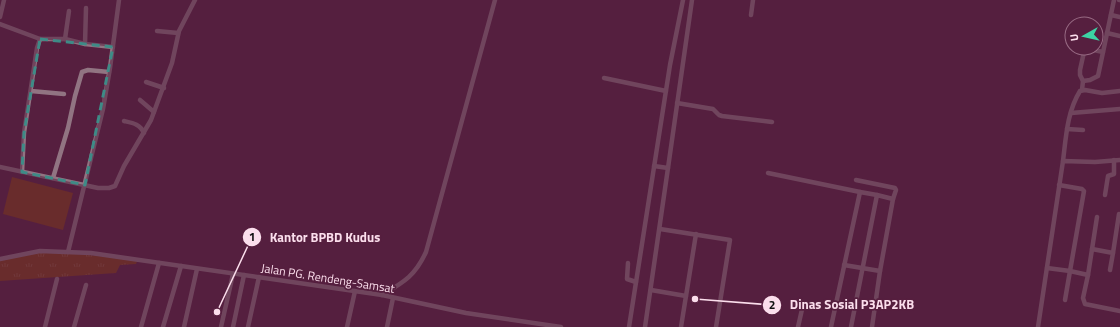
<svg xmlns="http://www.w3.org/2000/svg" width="1120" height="327" viewBox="0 0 1120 327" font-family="'Titillium Web',sans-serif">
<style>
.grass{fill:url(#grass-tufts)}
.park{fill:#803c14}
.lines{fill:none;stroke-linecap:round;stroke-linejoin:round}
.minor{stroke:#917482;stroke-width:4.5}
.marked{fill:none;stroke:#3e8b87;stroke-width:3;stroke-dasharray:8 5;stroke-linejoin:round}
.labels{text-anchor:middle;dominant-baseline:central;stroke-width:3.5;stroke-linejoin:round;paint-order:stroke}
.street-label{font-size:12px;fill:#fbdeec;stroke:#561f3f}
.leader{fill:none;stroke:#fbdeec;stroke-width:1.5}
.callout-dot{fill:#fbdeec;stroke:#561f3f;stroke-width:1.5}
.mark-label{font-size:12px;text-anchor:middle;font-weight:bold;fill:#111}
.callout-label{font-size:13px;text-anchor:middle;font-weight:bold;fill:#fbdeec;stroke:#561f3f;stroke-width:3.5;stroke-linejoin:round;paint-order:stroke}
</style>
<defs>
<pattern id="grass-tufts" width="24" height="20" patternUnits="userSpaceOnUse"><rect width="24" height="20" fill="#803c14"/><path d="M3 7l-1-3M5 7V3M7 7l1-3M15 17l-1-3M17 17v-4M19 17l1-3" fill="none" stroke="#935836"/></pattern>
</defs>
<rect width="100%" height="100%" fill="#561f3f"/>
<polygon class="grass" points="40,251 138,259 136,264 120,265 116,273 0,281 0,259"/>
<polygon class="park" points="12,177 73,193 63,230 3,214"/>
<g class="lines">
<g class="minor">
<polyline points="1119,0 1120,0"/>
<polyline points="751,15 753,0"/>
<polyline points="1111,15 1120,17"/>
<polyline points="0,17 4,0"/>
<polyline points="0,24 40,39 65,39 85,44 113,47"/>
<polyline points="157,31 178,33"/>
<polyline points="1107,33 1120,36"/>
<polyline points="65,39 69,11"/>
<polyline points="85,44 86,8"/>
<polyline points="604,78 666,91"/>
<polyline points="1083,81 1090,80 1098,76 1114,0"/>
<polyline points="146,82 164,88"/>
<polyline points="1082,90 1083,81 1080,75 1080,70 1084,52 1089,49 1103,52"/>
<polyline points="31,91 64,94"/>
<polyline points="140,100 154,112"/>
<polyline points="677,103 713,109 719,115 722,116 772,122"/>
<polyline points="1071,113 1120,109"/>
<path d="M124,121C133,123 140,124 144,133"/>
<polyline points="1067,129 1083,130"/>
<path d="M1063,161C1066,137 1067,112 1080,91L1085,90L1102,93L1120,91"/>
<polyline points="0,167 98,188 109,188 115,186 124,166 151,120 172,63 179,31 195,0"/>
<polyline points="668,168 692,0"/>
<polyline points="22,172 24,133 37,48 40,39"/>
<polyline points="768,173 860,192"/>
<polyline points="53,178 68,128 75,96 82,72 88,70 109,72"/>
<polyline points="856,180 895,188 896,190 893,199"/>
<polyline points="1059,185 1082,189 1084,191 1070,271 1088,275 1097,217"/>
<polyline points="1105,195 1108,176 1114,174 1114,160"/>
<polyline points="660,229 730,240 716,327"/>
<polyline points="1092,249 1113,253 1110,270"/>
<polyline points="68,252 103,109 110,68 119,0"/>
<polyline points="1113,253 1119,214"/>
<polyline points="0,259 40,251 91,253 382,295 466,313 561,327"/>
<polyline points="628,263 627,279 636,282"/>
<polyline points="844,265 880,271 872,327"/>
<polyline points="1047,268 1070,271 1065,300"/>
<polyline points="1088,275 1083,298 1085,304 1120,311"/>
<polyline points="651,290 686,296"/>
<path d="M382,295C404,282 415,276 426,252L495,0"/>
<polyline points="45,327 57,279"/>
<polyline points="74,327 86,285"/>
<polyline points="141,327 159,263"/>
<polyline points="163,327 181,266"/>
<polyline points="184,327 197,269"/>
<polyline points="221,327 233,274"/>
<polyline points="233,327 244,275"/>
<polyline points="248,327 259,277"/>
<polyline points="347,327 355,291"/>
<polyline points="387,327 393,298"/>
<polyline points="629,327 670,65 683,0"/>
<polyline points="645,327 668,168 654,166"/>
<polyline points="681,327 696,234"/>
<polyline points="798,327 803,305"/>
<polyline points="831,327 860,192 877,195"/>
<polyline points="851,327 877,195 893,199 880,271"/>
<polyline points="1038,327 1063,161 1095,162 1120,160"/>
</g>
</g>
<path d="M0 0H1120V327H0ZM40,39L113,47L85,185L22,172L24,133Z" fill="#561f3f" fill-opacity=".55" fill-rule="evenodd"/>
<path class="marked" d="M40,39L113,47L85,185L22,172L24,133Z"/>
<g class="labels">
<g class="street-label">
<text transform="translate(328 278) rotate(9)">Jalan PG. Rendeng-Samsat</text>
</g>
</g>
<path class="leader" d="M217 312L252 237M695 299L772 305"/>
<g class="callout-dot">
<circle cx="217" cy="312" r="4"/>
<circle cx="695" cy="299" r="4"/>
<circle cx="252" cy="237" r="10"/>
<circle cx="772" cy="305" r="10"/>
</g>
<g class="mark-label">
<text x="252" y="241">1</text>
<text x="772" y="309">2</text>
</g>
<g class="callout-label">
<text x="325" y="242">Kantor BPBD Kudus</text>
<text x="852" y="309">Dinas Sosial P3AP2KB</text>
</g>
<g transform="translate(1084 36) rotate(262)"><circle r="19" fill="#561f3f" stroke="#986b84"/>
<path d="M0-3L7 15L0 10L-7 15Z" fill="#3cd4a4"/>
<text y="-6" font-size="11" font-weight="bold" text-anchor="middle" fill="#fbdeec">U</text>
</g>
</svg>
